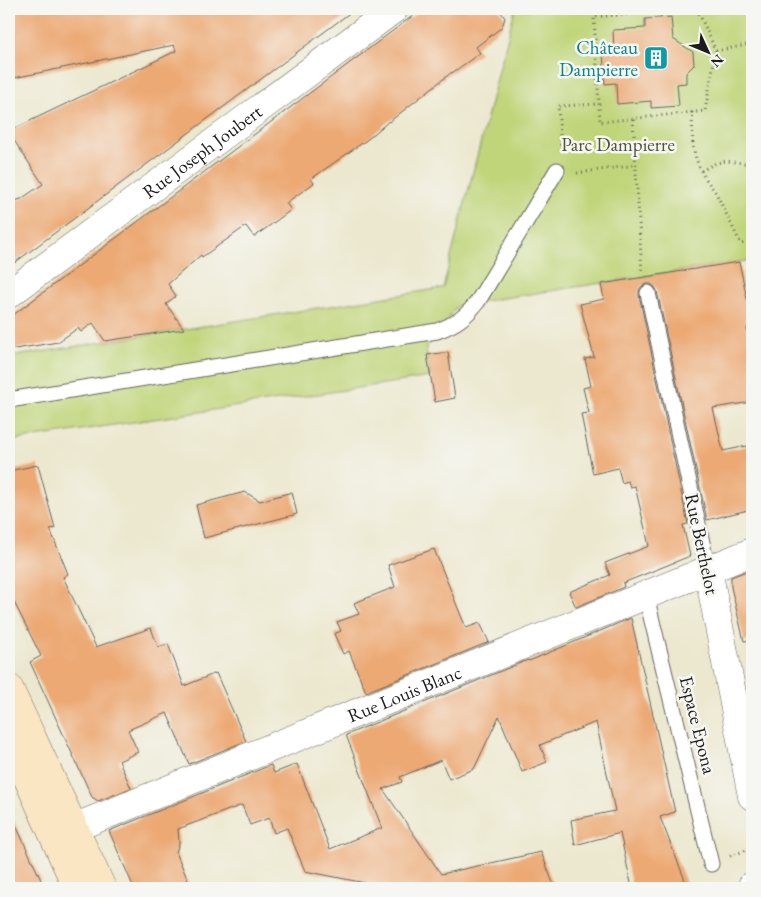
<svg xmlns="http://www.w3.org/2000/svg" width="761" height="897" viewBox="0 0 761 897" font-family="'EB Garamond',serif">
<style>
.green{fill:#c0d579;stroke:#6e784a}
.building{fill:#eca973}
.lines{fill:none;stroke-linecap:round;stroke-linejoin:round}
.service-casing{stroke:#65635b;stroke-width:17}
.minor-casing{stroke:#65635b;stroke-width:29}
.secondary-casing{stroke:#65635b;stroke-width:29}
.path{stroke:#65635b;stroke-width:3;stroke-dasharray:1 4;stroke-linecap:butt}
.service{stroke:#fff;stroke-width:15}
.minor{stroke:#fff;stroke-width:28}
.secondary{stroke:#fbe6c3;stroke-width:28}
.labels{text-anchor:middle;dominant-baseline:central;stroke-width:5;stroke-linejoin:round;paint-order:stroke}
.culture-label{font-size:19px;fill:#0d838f;stroke:#f6f6f2;text-anchor:end}
.park-label{font-size:19px;fill:#4d5438;stroke:#f6f6f2}
.street-label{font-size:19px;fill:#1c1c1c;stroke:#f6f6f2}
</style>
<rect width="100%" height="100%" fill="#f6f6f2"/>
<filter id="ink" filterUnits="userSpaceOnUse"><feTurbulence type="fractalNoise" baseFrequency=".02" numOctaves="2"/><feDisplacementMap in="SourceGraphic" scale="10" xChannelSelector="R" yChannelSelector="G"/><feConvolveMatrix kernelMatrix="1 2 1 2 8 2 1 2 1" color-interpolation-filters="sRGB"/></filter>
<filter id="wash" filterUnits="userSpaceOnUse"><feTurbulence type="fractalNoise" baseFrequency=".0096" numOctaves="4" result="noise"/><feDisplacementMap in="SourceGraphic" scale="20" xChannelSelector="R" yChannelSelector="G"/><feGaussianBlur stdDeviation="1.12" result="paint"/><feColorMatrix in="noise" values="0 0 0 0 0 0 0 0 0 0 0 0 0 0 0 0 0 1.4 0 .05"/><feComposite in="paint" operator="in"/></filter>
<g filter="url(#wash)">
<rect width="100%" height="100%" fill="#ece8cf"/>
<polygon class="green" points="515,9 752,9 752,260 458,305 426,348 430,377 9,441 9,357 443,288"/>
<g id="blocks">
<g class="building">
<polygon points="9,9 355,9 9,267 9,203 21,199 43,184 9,133 9,131 176,51 174,45 9,79"/>
<polygon points="422,9 499,9 505,18 502,27 476,47 480,53 452,73 452,72 389,122 389,121 368,139 311,179 314,183 286,203 291,210 254,237 246,226 202,257 201,255 168,284 176,296 166,304 184,329 105,341 93,323 81,332 78,328 58,342 9,350 9,318"/>
<polygon points="671,17 673,39 693,52 694,65 686,73 686,83 677,84 679,106 651,108 651,101 617,104 616,83 605,84 603,52 614,51 613,30 645,28 645,19"/>
<polygon points="739,262 752,321 752,328 747,328 752,361 752,402 713,408 723,451 752,445 752,509 707,520 657,291 655,287 651,284 646,284 642,286 639,290 639,295 688,524 683,525 690,556 623,583 624,587 576,607 569,592 610,575 605,563 649,546 635,486 630,487 628,481 622,483 618,468 593,474 581,414 589,413 583,388 591,386 585,359 594,357 580,304 604,299 601,284"/>
<polygon points="448,352 455,398 435,402 427,355"/>
<polygon points="38,465 55,528 50,529 68,574 63,577 96,647 151,628 158,647 168,644 184,686 216,673 246,741 189,764 167,713 128,730 138,752 119,761 131,788 98,801 92,797 30,662 41,656 9,592 9,471"/>
<polygon points="245,492 260,501 292,492 297,514 204,538 196,505"/>
<polygon points="434,549 466,628 480,623 489,642 366,692 349,651 343,654 334,634 341,631 337,622 359,614 354,603 395,587 388,565"/>
<polygon points="752,569 752,640 744,641 731,587 731,577"/>
<polygon points="631,618 675,812 660,817 688,888 632,888 620,833 575,845 571,820 615,811 596,722 540,745 547,762 522,772 499,716 474,769 449,779 441,760 400,777 402,782 383,789 441,874 541,852 555,888 381,888 380,886 305,871 287,828 274,833 269,818 250,825 242,805 178,829 179,844 176,852 191,888 134,888 109,831 271,765 274,773 297,764 330,849 382,828 346,735 518,664 528,660 529,661"/>
<polygon points="9,810 41,880 23,888 9,888"/>
</g>
</g>
</g>
<g filter="url(#ink)">
<use href="#blocks" fill-opacity="0" stroke="#65635b" stroke-width="1"/>
<g class="lines">
<defs>
<g id="service">
<polyline points="648,293 708,570"/>
<path d="M9,400L437,331C456,324 466,317 478,301L557,170"/>
<polyline points="646,596 711,864"/>
</g>
<g id="minor">
<path id="s1" d="M9,294L394,9"/>
<polyline points="708,570 752,796"/>
<path id="s2" d="M54,836L752,552"/>
<polyline points="751,888 752,886"/>
</g>
<g id="secondary">
<polyline points="9,688 102,888"/>
<polyline points="9,737 77,888"/>
</g>
</defs>
<use href="#service" class="service-casing"/>
<use href="#minor" class="minor-casing"/>
<use href="#secondary" class="secondary-casing"/>
<g class="path">
<polygon points="697,9 716,51 705,111 600,122 594,17"/>
<polyline points="716,51 752,44"/>
<polyline points="692,112 693,145 696,159 703,175 716,193 741,244 752,241"/>
<polyline points="633,119 642,273"/>
<polyline points="561,150 558,106 599,104"/>
<polyline points="701,171 716,163 726,161 752,164"/>
<polyline points="577,173 636,165"/>
<polyline points="730,856 752,848"/>
</g>
<use href="#service" class="service"/>
<use href="#minor" class="minor"/>
<use href="#secondary" class="secondary"/>
</g>
</g>
<defs>
<symbol id="building-square" viewBox="-11 -11 22 22"><rect x="-9" y="-9" width="18" height="18" rx="4" fill="#0f9aa8" stroke="#f6f6f2"/><path d="M-4-6H4V6H1V3H-1V6H-4ZM-2.5-4.3h1.7v1.8h-1.7ZM.8-4.3h1.7v1.8H.8ZM-2.5-1h1.7V.8h-1.7ZM.8-1h1.7V.8H.8Z" fill="#fff"/></symbol>
</defs>
<g fill-rule="evenodd">
<use href="#building-square" x="642" y="44" width="28" height="28"/>
</g>
<g class="labels">
<g class="culture-label">
<text x="638" y="47">Château<tspan x="638" dy="22">Dampierre</tspan></text>
</g>
<g class="park-label">
<text x="618" y="144">Parc Dampierre</text>
</g>
<g class="street-label">
<text stroke="none"><textPath href="#s1" startOffset="240">Rue Joseph Joubert</textPath></text>
<text transform="translate(702 544) rotate(78)">Rue Berthelot</text>
<text stroke="none"><textPath href="#s2" startOffset="378">Rue Louis Blanc</textPath></text>
<text transform="translate(698 725) rotate(76)">Espace Epona</text>
</g>
</g>
<rect width="761" height="897" fill="none" stroke="#f6f6f2" stroke-width="30"/>
<g transform="translate(708 52) rotate(134)" stroke="#f6f6f2" stroke-width="4" paint-order="stroke">
<path d="M0-4L9 19L0 12L-9 19Z" fill="#1c1c1c"/>
<text y="-8" font-size="14" font-weight="bold" text-anchor="middle" fill="#1c1c1c">N</text>
</g>
</svg>
